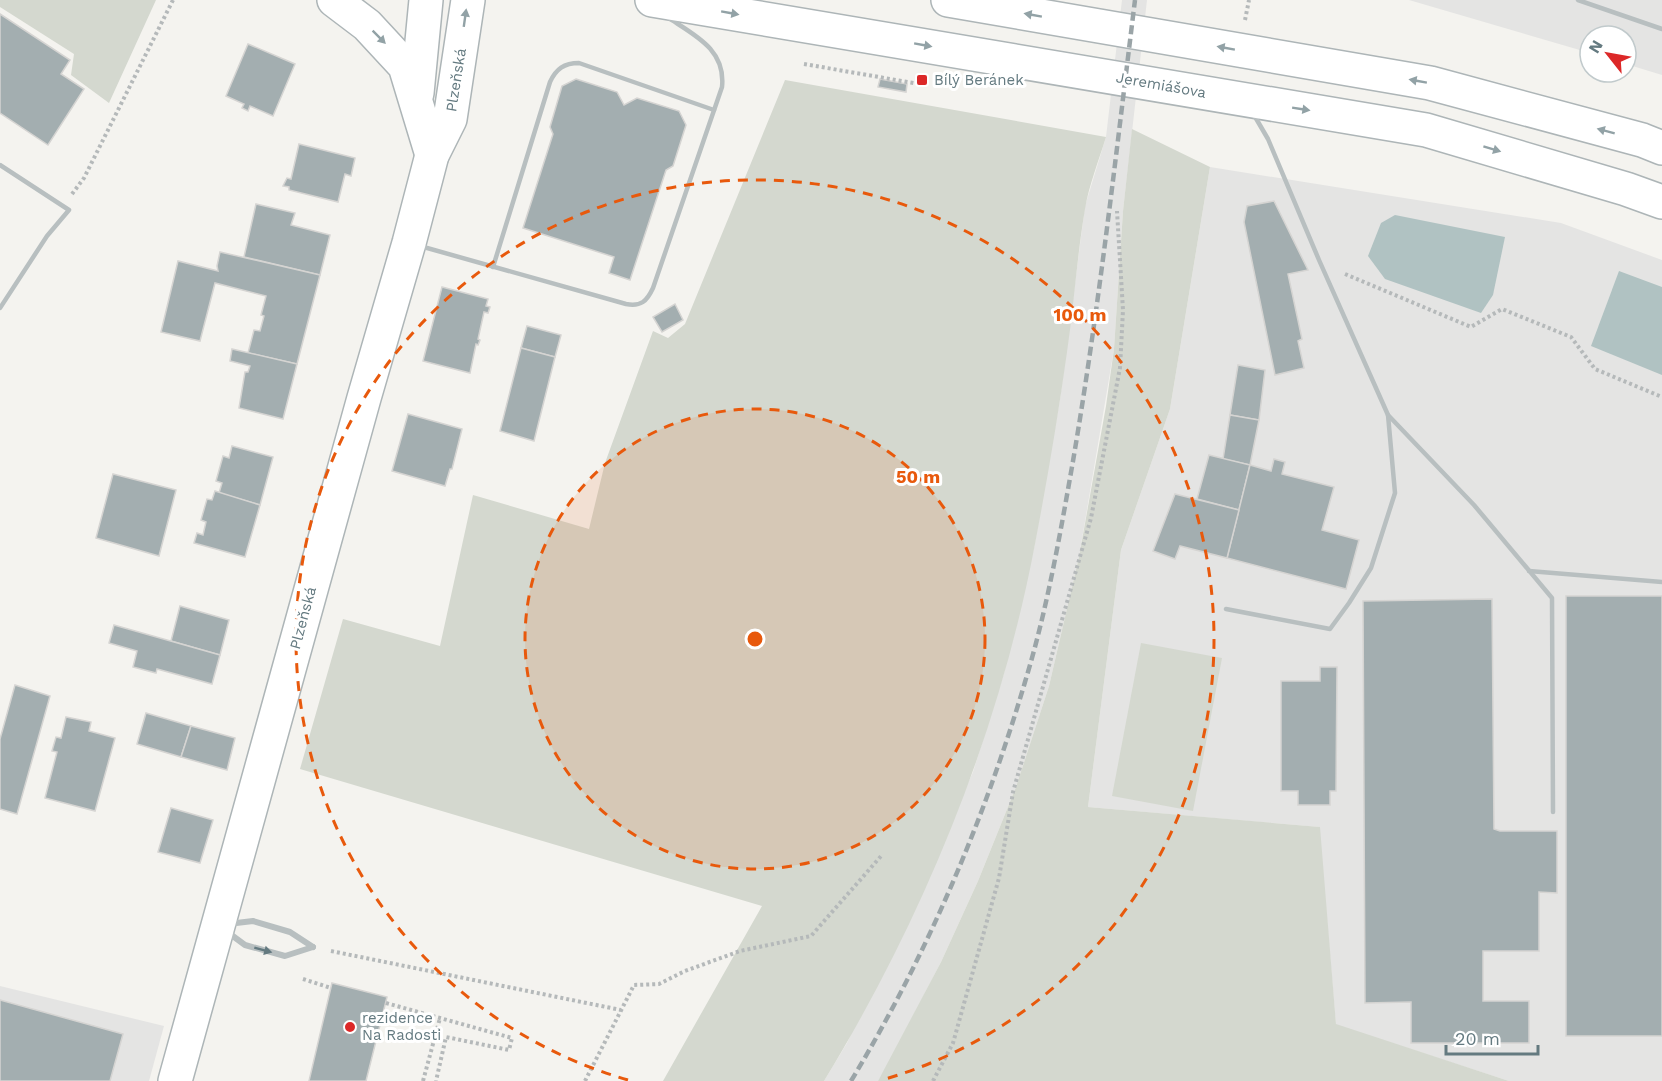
<svg xmlns="http://www.w3.org/2000/svg" width="1662" height="1081" viewBox="0 0 1662 1081" font-family="'Work Sans',sans-serif">
<style>
.built{fill:#e4e4e3}
.green{fill:#d4d8cf}
.water{fill:#b0c2c2}
.building{fill:#a3aeb0;stroke:#d5d4d2;stroke-width:1.5}
.lines{fill:none;stroke-linecap:round;stroke-linejoin:round}
.secondary-casing{stroke:#adb5b7;stroke-width:36}
.path{stroke:#b5b9ba;stroke-width:4;stroke-dasharray:3 3;stroke-linecap:butt}
.lane{stroke:#b8bfc0;stroke-width:4.5}
.street{stroke:#b8bfc0;stroke-width:6}
.secondary{stroke:#fff;stroke-width:33}
.rail{stroke:#9aa4a7;stroke-width:4.5;stroke-dasharray:9 4.5;stroke-linecap:butt}
.oneway{fill:#92a2a6}
.oneway2{fill:#647a80}
.ring{fill:none;stroke:#e8590c;stroke-width:3;stroke-dasharray:10 8}
.poi-dot{fill:#dc2828;stroke:#fff;stroke-width:2}
.labels{text-anchor:middle;dominant-baseline:central;stroke-width:6;stroke-linejoin:round;paint-order:stroke}
.street-label{font-size:15px;fill:#647a80;stroke:#fff}
.poi-label{font-size:15px;fill:#647a80;stroke:#fff;text-anchor:start}
.centre{fill:#e8590c;stroke:#fff;stroke-width:3}
.ring-label{font-size:18px;text-anchor:middle;font-weight:bold;fill:#e8590c;stroke:#fff;stroke-width:6;stroke-linejoin:round;paint-order:stroke}
</style>
<rect width="100%" height="100%" fill="#f4f3ef"/>
<g class="built">
<polygon points="1122,0 1147,0 1123,211 1114,349 1079,557 1049,686 1016,787 978,881 941,962 887,1066 878,1081 824,1081 847,1043 973,772 1004,673 1034,548 1060,399 1085,206 1106,137"/>
<polygon points="1409,0 1662,0 1662,75 1626,64 1626,36 1590,36 1590,53"/>
<polygon points="1210,167 1561,223 1662,260 1662,1081 1509,1081 1336,1025 1319,827 1088,807 1121,550 1170,409"/>
<polygon points="0,986 164,1026 149,1081 0,1081"/>
</g>
<g class="green">
<polygon points="0,0 156,0 109,103 71,75 74,54 0,7"/>
<path d="M785,80L1106,137C1099,160 1089,185 1085,209C1077,256 1074,305 1067,352C1058,417 1047,481 1035,544C999,734 924,917 824,1081H663L762,906L300,769L343,619L440,646L473,495L589,529L605,463L653,331L668,338L685,324Z"/>
<polygon points="1132,129 1210,167 1170,409 1121,550 1088,807 1320,827 1336,1024 1509,1081 878,1081 941,962 978,881 1016,787 1049,686 1079,557 1106,406 1114,349 1123,211"/>
<polygon points="1141,643 1222,658 1193,811 1112,796"/>
</g>
<g class="water">
<polygon points="1395,215 1505,237 1493,295 1481,313 1385,279 1368,256 1381,223"/>
<polygon points="1619,271 1662,287 1662,375 1591,346"/>
</g>
<g class="building">
<polygon points="0,14 70,60 61,74 84,89 48,145 0,113"/>
<polygon points="248,44 295,64 273,116 250,106 248,111 242,108 244,104 226,96"/>
<polygon points="576,79 617,92 624,105 637,98 679,111 686,125 673,166 666,170 630,280 609,273 614,257 523,228 553,134 550,127 562,86"/>
<polygon points="880,79 907,84 906,92 878,87"/>
<polygon points="299,144 355,158 351,176 345,174 338,202 289,190 289,187 283,186 287,178 291,179"/>
<polygon points="1274,201 1308,270 1288,274 1302,339 1298,341 1304,368 1275,375 1244,222 1247,206"/>
<polygon points="256,204 295,213 291,225 330,235 320,275 244,257"/>
<polygon points="220,252 320,275 297,364 248,353 254,330 260,331 264,316 261,315 266,296 215,283 200,341 161,332 178,261 218,271 217,266"/>
<polygon points="442,287 488,299 486,306 490,307 488,313 484,312 478,339 480,340 478,345 476,344 470,373 423,361"/>
<polygon points="675,304 683,320 662,332 653,317"/>
<polygon points="527,326 561,335 555,357 521,348"/>
<polygon points="521,348 555,357 534,441 500,431"/>
<polygon points="232,349 297,364 283,419 239,408 245,372 248,372 250,366 230,361"/>
<polygon points="1238,365 1265,370 1259,420 1230,415"/>
<polygon points="408,414 462,429 452,469 450,469 445,486 392,471"/>
<polygon points="1230,415 1259,420 1250,465 1223,459"/>
<polygon points="232,446 273,457 260,505 219,493 222,483 216,481 223,456 229,458"/>
<polygon points="1209,455 1250,465 1239,510 1197,499"/>
<polygon points="1274,459 1285,462 1282,474 1334,487 1322,530 1359,540 1346,589 1227,558 1250,465 1271,471"/>
<polygon points="113,474 176,490 159,556 96,538"/>
<polygon points="215,491 260,505 245,557 194,543 197,533 203,535 206,522 201,520 207,499 212,500"/>
<polygon points="1175,494 1239,510 1227,558 1180,546 1175,559 1153,551"/>
<rect x="1566" y="596" width="96" height="440"/>
<polygon points="1492,599 1494,829 1500,831 1557,831 1557,893 1539,892 1539,951 1483,951 1483,1001 1529,1001 1529,1043 1411,1043 1411,1002 1365,1003 1363,601"/>
<polygon points="180,606 229,620 220,655 171,641"/>
<polygon points="114,625 220,655 212,684 157,669 156,673 133,667 137,651 109,643"/>
<polygon points="1320,667 1337,667 1336,791 1330,791 1330,805 1298,805 1298,791 1281,791 1281,681 1320,681"/>
<polygon points="15,685 50,696 17,814 0,809 0,739"/>
<polygon points="146,713 191,726 181,757 137,744"/>
<polygon points="66,717 91,722 89,731 115,738 95,811 45,798 57,752 52,751 56,737 61,738"/>
<polygon points="191,726 235,738 227,770 181,757"/>
<polygon points="171,808 213,820 200,863 158,852"/>
<polygon points="332,983 387,997 366,1081 309,1081"/>
<polygon points="0,1000 123,1034 110,1081 0,1081"/>
</g>
<g class="lines">
<defs>
<g id="secondary">
<polyline points="334,0 367,25 405,66 432,155"/>
<polyline points="652,0 1426,130 1626,189 1662,202"/>
<polyline points="948,0 1430,83 1642,140 1662,148"/>
<polyline points="417,93 426,0"/>
<polyline points="175,1081 364,398 409,243 432,155 450,119 468,0"/>
</g>
</defs>
<use href="#secondary" class="secondary-casing"/>
<g class="path">
<polyline points="1245,20 1249,0"/>
<polyline points="804,64 925,85"/>
<polyline points="72,194 84,178 173,0"/>
<polyline points="1345,274 1471,327 1502,309 1571,337 1595,369 1662,397"/>
<polyline points="331,951 621,1010"/>
<polyline points="303,979 331,988"/>
<polyline points="386,1003 512,1038 509,1050 446,1037 436,1081"/>
<polyline points="423,1081 440,1018"/>
<polyline points="585,1081 634,985 659,984 685,971 740,951 811,936 882,855"/>
<polyline points="933,1081 953,1043 999,878 1013,792 1091,518 1120,368 1123,310 1117,211"/>
</g>
<g class="lane">
<polyline points="1578,0 1662,29"/>
<polyline points="1254,115 1268,139 1319,260 1388,415 1474,505 1552,598 1553,812"/>
<polyline points="0,165 69,210 47,236 0,308"/>
<path d="M420,246L626,304C641,307 647,301 653,288L722,87C726,49 694,35 667,17"/>
<path d="M493,267L550,82C556,69 564,63 579,63L714,110"/>
<polyline points="1529,571 1662,582"/>
<polyline points="1226,609 1330,629 1349,603 1371,568 1395,493 1388,415"/>
</g>
<g class="street">
<polyline points="228,924 253,921 290,932 313,947"/>
<polyline points="226,931 245,945 285,956 313,947"/>
</g>
<use href="#secondary" class="secondary"/>
<path class="rail" d="M851,1081C926,957 984,821 1025,682C1047,610 1060,535 1073,461C1099,308 1116,154 1135,0"/>
</g>
<defs><path id="oneway-solid" d="M-6-.8H1V-3.2L6.5 0L1 3.2V.8H-6Z" transform="scale(1.5)"/></defs>
<g class="oneway">
<use href="#oneway-solid" transform="translate(730 13) rotate(10)"/>
<use href="#oneway-solid" transform="translate(1033 15) rotate(-170)"/>
<use href="#oneway-solid" transform="translate(465 18) rotate(-82)"/>
<use href="#oneway-solid" transform="translate(379 37) rotate(45)"/>
<use href="#oneway-solid" transform="translate(923 45) rotate(10)"/>
<use href="#oneway-solid" transform="translate(1226 48) rotate(-170)"/>
<use href="#oneway-solid" transform="translate(1418 81) rotate(-170)"/>
<use href="#oneway-solid" transform="translate(1301 109) rotate(9)"/>
<use href="#oneway-solid" transform="translate(1606 131) rotate(-165)"/>
<use href="#oneway-solid" transform="translate(1492 149) rotate(17)"/>
</g>
<use class="oneway2" href="#oneway-solid" transform="translate(263 950) rotate(15)"/>
<circle cx="755" cy="639" r="230" fill="#e8590c" fill-opacity=".12"/>
<g class="ring">
<circle cx="755" cy="639" r="230"/>
<path d="M628 1080A459 459 0 1 1 882 1080"/>
</g>
<g class="poi-dot">
<rect x="916" y="74" width="12" height="12" rx="3"/>
<circle cx="350" cy="1027" r="6"/>
</g>
<g class="labels">
<g class="street-label">
<text transform="translate(456 80) rotate(-81)">Plzeňská</text>
<text transform="translate(1161 85) rotate(10)">Jeremiášova</text>
<text transform="translate(303 618) rotate(-75)">Plzeňská</text>
</g>
<g class="poi-label">
<text x="934" y="80">Bílý Beránek</text>
<text x="362" y="1018">rezidence<tspan x="362" dy="17">Na Radosti</tspan></text>
</g>
</g>
<circle cx="755" cy="639" r="9" class="centre"/>
<g class="ring-label">
<text x="1080" y="321">100 m</text>
<text x="918" y="483">50 m</text>
</g>
<g transform="translate(1608 54) rotate(301)"><circle r="28" fill="#ffffff" stroke="#c1cacc" stroke-width="1.5"/>
<path d="M0-4.5L10 22L0 15L-10 22Z" fill="#dc2828"/>
<text y="-9" font-size="16" font-weight="bold" text-anchor="middle" fill="#647a80">N</text>
</g>
<path d="M1446 1045v9h92v-9" fill="none" stroke="#647a80" stroke-width="3"/>
<text x="1455" y="1045" font-size="18" fill="#647a80" stroke="#ffffff" stroke-width="4.5" paint-order="stroke">20 m</text>
</svg>
